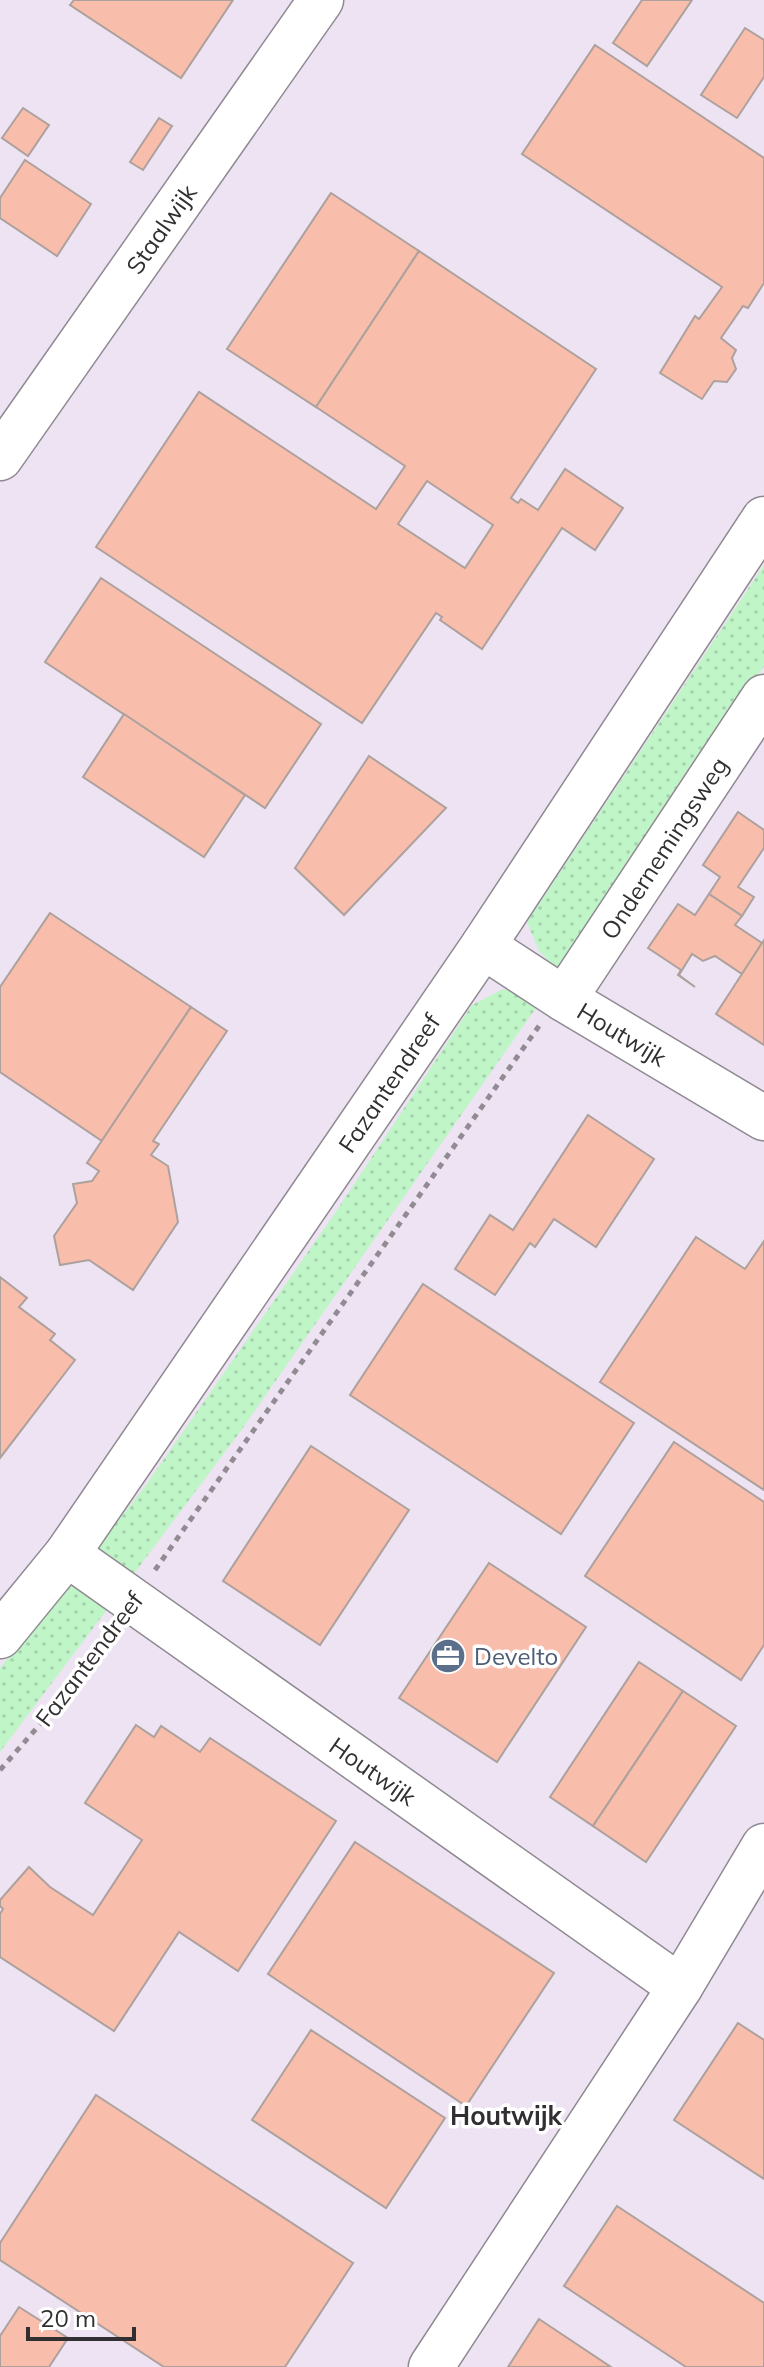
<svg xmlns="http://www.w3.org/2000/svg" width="764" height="2367" viewBox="0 0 764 2367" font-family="Mulish,sans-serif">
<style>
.built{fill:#eee3f3}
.grass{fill:url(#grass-dots)}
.building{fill:#f9bdac;stroke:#ada19e;stroke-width:2;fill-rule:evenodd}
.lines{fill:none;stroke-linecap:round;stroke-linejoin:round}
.minor-casing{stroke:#8f8992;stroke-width:47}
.path{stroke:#918c93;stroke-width:5;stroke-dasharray:6 6;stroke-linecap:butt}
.minor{stroke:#fff;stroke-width:44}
.labels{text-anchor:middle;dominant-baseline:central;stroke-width:7;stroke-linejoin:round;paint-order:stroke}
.street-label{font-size:24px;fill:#322f33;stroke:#fff}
.service-label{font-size:24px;fill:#4e5e75;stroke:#fff;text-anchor:start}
.neighbourhood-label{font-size:26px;font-weight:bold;fill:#322f33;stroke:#fff}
</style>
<defs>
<pattern id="grass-dots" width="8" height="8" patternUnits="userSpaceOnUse" patternTransform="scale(2)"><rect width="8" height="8" fill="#c0f5c8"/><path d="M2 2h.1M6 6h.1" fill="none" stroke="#a5d2ac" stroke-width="1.8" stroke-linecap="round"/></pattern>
</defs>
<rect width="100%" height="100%" fill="#f7f0fa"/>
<rect class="built" x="0" y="0" width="764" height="2367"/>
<g class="grass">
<polygon points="764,565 764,666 560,972 539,951 527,922"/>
<polygon points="503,989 523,995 538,1005 240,1432 133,1575 95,1550 146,1485 337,1210 472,1005"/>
<polygon points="72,1579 112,1603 0,1752 0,1668"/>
</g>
<g class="building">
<polygon points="74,0 233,0 181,78 70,5"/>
<polygon points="642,0 692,0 647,66 613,43"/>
<polygon points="745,28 764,40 764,77 737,118 701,95"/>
<polygon points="595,45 764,158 764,283 748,308 743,306 721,338 736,350 732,358 736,369 727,382 714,381 702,399 660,373 695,316 699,319 722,287 522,154"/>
<polygon points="23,108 49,125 28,156 2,138"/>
<polygon points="159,118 172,126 143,170 130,162"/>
<polygon points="25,160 91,204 57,256 0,218 0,198"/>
<polygon points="331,193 419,251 316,407 227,349"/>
<path d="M419,251L596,369L511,498L518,503L521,499L538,510L565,469L623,508L595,550L562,528L482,649L440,620L442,617L436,613L362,723L96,547L199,392L376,509L405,466L316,407ZM427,481L493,525L465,568L398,524Z"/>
<polygon points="101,578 321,724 265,808 45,662"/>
<polygon points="124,714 245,795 204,857 83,777"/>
<polygon points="369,756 446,808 344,915 295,868"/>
<polygon points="738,812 764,830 764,848 738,887 754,897 742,916 709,894 720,877 703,865"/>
<polygon points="709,894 742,916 735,925 762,943 742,974 715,956 703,961 692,954 679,975 695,987 678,975 681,970 648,948 678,904 695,915"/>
<polygon points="50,913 191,1007 102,1141 0,1072 0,987"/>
<polygon points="764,940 764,1045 716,1014"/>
<polygon points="191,1007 227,1031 153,1141 159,1144 151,1155 168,1166 178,1222 133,1290 89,1260 60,1265 54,1236 77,1203 73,1184 92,1181 99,1171 87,1163"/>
<polygon points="588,1115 654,1159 596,1247 554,1219 535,1247 530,1243 495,1295 455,1269 490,1215 513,1230"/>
<polygon points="696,1237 745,1269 764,1241 764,1490 600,1382"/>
<polygon points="0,1277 27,1298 19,1307 55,1334 50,1340 75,1360 0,1458"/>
<polygon points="423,1284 634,1423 561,1534 350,1395"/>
<polygon points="674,1442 764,1502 764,1645 741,1680 585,1576"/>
<polygon points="311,1446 409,1510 320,1645 223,1581"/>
<polygon points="489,1563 586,1627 497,1762 399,1698"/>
<polygon points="639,1662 683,1691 593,1826 550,1797"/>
<polygon points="683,1691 736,1726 646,1862 593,1826"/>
<polygon points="136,1725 154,1737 161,1726 200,1752 210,1738 336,1821 238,1971 179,1932 114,2031 0,1957 0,1914 3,1909 0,1906 0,1900 29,1867 50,1887 93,1915 142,1840 85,1803"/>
<polygon points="355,1842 554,1973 466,2106 268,1974"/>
<polygon points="738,2023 764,2040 764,2179 674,2120"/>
<polygon points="311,2030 445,2118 386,2208 252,2120"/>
<polygon points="96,2095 353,2263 285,2367 164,2367 0,2260 0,2243"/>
<polygon points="617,2206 764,2303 764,2367 686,2367 564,2286"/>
<polygon points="19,2307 68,2338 49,2367 0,2367 0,2336"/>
<polygon points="539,2319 611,2367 508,2367"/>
</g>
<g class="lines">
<defs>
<g id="minor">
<polyline points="0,458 321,0"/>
<polyline points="483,946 564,999 764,1118"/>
<polyline points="564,999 764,697"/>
<polyline points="67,1554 680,1987"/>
<polyline points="0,1636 67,1554 483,946 764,519"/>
<polyline points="431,2367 680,1987 764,1846"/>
</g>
</defs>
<use href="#minor" class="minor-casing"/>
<g class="path">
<polyline points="155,1570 539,1026"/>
<polyline points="0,1770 65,1696 112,1631"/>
</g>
<use href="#minor" class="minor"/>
</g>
<defs>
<symbol id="office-disc" viewBox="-11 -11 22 22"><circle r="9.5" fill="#5c6f8a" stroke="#fff"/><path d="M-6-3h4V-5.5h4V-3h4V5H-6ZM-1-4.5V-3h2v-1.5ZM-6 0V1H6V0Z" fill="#fff"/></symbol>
</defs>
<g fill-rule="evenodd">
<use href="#office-disc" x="428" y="1636" width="40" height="40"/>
</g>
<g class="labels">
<g class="street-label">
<text transform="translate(161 229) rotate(-55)">Staalwijk</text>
<text transform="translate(664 848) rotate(-57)">Ondernemingsweg</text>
<text transform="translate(622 1034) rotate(31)">Houtwijk</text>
<text transform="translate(389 1083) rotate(-56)">Fazantendreef</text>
<text transform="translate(89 1659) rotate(-53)">Fazantendreef</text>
<text transform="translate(373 1771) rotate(35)">Houtwijk</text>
</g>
<g class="service-label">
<text x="474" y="1656">Develto</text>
</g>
<g class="neighbourhood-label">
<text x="506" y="2115">Houtwijk</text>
</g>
</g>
<path d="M28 2327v12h106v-12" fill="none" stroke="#322f33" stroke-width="4"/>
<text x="40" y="2327" font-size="24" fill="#322f33" stroke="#ffffff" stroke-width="6" paint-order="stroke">20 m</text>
</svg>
